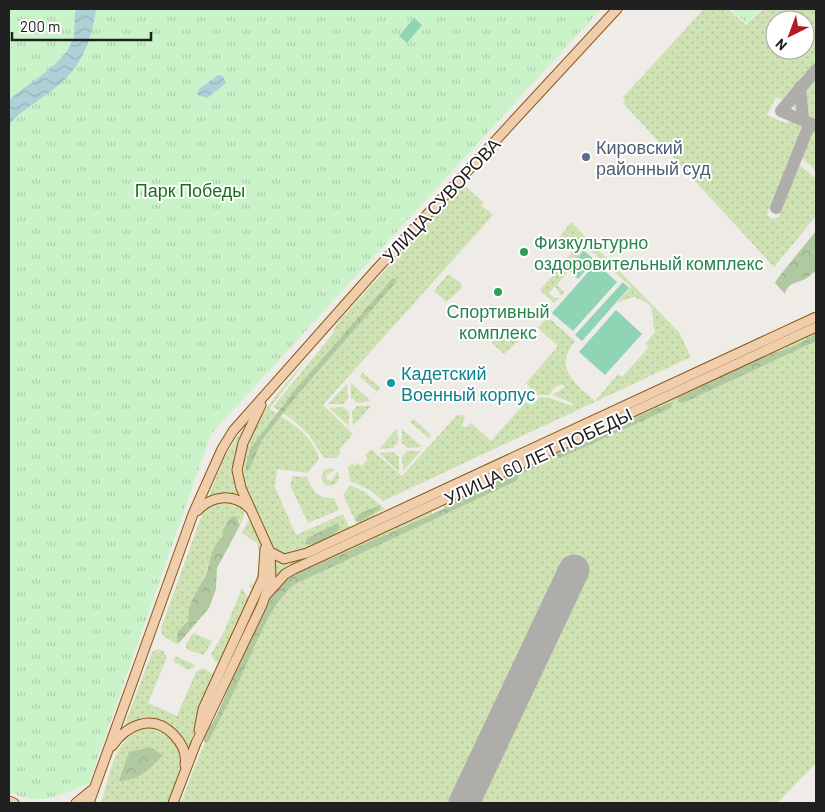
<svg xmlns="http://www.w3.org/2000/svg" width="825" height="812" viewBox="0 0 825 812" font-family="Barlow,sans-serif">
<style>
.grass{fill:url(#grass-dots);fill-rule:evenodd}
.forest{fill:url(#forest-crowns)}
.park{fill:url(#park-tufts)}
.pitch{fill:#8fd4b4}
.water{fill:url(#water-waves)}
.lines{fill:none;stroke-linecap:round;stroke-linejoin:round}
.taxiway{stroke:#aeadaa;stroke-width:12}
.runway{stroke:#aeadaa;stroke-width:31}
.primary-casing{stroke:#885813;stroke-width:11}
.primary{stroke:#f0cdab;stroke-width:9}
.service-dot{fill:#5c6f8a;stroke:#fff;stroke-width:2}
.leisure-dot{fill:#2e9e5b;stroke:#fff;stroke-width:2}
.culture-dot{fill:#0f9aa8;stroke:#fff;stroke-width:2}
.labels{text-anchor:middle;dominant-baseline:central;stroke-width:4;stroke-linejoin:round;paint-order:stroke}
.service-label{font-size:18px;fill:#4e5e75;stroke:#fff;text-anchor:start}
.park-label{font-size:18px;fill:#1a711a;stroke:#fff}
.street-label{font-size:18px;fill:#202020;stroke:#fff}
.leisure-label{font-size:18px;fill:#27864d;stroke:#fff;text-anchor:start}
.culture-label{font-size:18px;fill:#0d838f;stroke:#fff;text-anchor:start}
</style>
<defs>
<pattern id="grass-dots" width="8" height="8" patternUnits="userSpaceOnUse" patternTransform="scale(1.25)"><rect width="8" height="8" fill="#cee2b4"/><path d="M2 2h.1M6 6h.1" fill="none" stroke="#b1c29a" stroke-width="1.8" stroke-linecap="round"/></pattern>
<pattern id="forest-crowns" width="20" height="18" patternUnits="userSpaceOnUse" patternTransform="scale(1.25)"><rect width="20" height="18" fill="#b0c9a1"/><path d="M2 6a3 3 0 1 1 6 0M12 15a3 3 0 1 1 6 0" fill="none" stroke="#97ac8a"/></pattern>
<pattern id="park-tufts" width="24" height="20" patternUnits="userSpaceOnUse" patternTransform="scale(1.25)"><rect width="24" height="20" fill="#caf3ca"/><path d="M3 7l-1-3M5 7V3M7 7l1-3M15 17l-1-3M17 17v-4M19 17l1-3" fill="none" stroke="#add0ad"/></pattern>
<pattern id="water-waves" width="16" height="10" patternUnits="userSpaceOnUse" patternTransform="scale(1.25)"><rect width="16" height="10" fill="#add1d7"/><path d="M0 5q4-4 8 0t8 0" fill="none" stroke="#95b3b8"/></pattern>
</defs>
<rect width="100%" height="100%" fill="#efece7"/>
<g class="grass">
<path d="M704,9H728L746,25L763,9H816V66L788,98L784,100L776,97L767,115L785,123L799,119L807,123V128L774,205L768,210L767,215L772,219L779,217L781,203L796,166L800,165L815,178L816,216L774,267L623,103L625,102L623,97ZM775,20H805V50H775Z"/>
<path d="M816,75V122C796,113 805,88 816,75Z"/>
<polygon points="800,93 801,116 793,107 794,99"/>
<polygon points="816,128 816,171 804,160 801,153 810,133"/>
<path d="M463,184L483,202L481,205L493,215L323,405L353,434L339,450L341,453L336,458H324L309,435L292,419L273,407L334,332L333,330L339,321L410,243C419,237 422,234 427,224Z"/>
<path d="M571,222L679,332L691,357L383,501L370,490L350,481L348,468L352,463L355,466L358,463L362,466L368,458L365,455L371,449L402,476L457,415H463L465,418L462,425L466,428L471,423L491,441L526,402L532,405L540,397L550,398L572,406L573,403L552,395L565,387L562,384L554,388L549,395H535L529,390L530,387L526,383L558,346L538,328L548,317L575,341C553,368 575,383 595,401L618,374L622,377L649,347L645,344L655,332C649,314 661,305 633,297L617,303L631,287L587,247L557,285L564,292L561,296L555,286L549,293L554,298H559L554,303L540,290L575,249L572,246L570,248L559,238Z"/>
<polygon points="448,274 461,283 462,288 446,302 434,291"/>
<polygon points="506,326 519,335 520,340 504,354 492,343"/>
<path d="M816,330V763L777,803H181C200,751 222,702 245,652C259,623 269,591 296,573L419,515L431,511L432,514L444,508L443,506L454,499Z"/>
<path d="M309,357L269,409C289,421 313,435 319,459L308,473L277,469L275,487L296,535L343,514L350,529L303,552L281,555C270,545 265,527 259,514C252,501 244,486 243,471C240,430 284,386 309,357Z"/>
<polygon points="362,372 380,388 377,392 360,377"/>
<polygon points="351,383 371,401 357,403 351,397"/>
<polygon points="347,384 348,398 343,404 328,404"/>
<polygon points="357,406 371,406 353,426 352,412"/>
<polygon points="343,407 349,412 349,426 329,408"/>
<polygon points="252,415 237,489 239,496 208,497 226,454"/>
<polygon points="414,419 431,435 429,438 410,422"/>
<polygon points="397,428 398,442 393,448 379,449"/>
<polygon points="402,429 422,447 408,448 402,443"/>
<polygon points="407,451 421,451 403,471 402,457"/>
<polygon points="393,452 399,457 399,472 379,453"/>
<polygon points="329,468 335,470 326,475 327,480 332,481 337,471 339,477 337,483 331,486 325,485 321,478 324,470"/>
<path d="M293,476L307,477C312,490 318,499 334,498L339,510L308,523L290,485Z"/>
<polygon points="350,485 365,492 385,509 375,514 376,517 357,525 343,495"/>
<polygon points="229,500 243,508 244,517 240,525 239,520 222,531 223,536 211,557 189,620 177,642 179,643 176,644 162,635 161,628 204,509 210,505"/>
<path d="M248,521C262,530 263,558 261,573C260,579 255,586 253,592L249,586L250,584L254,585L260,566V555L257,543L242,533Z"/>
<polygon points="340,541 341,545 275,580 273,558"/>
<polygon points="242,588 248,598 221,661 215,662 211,654 223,634"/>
<polygon points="193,633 212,641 204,655 188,650 185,646"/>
<path d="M158,649L163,651L167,657L148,703L177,716L196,672L203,668L213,674L200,708L189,750C179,733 166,714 143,718C137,719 131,725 125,724L152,652Z"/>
<polygon points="175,656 195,665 194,667 189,670 174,662"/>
<path d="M149,727C196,736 180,772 168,803H101C111,773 113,736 149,727Z"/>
</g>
<g class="forest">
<path d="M816,231V271C812,273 810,276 807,278C797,284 789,281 785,294L775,283L777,279Z"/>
<polygon points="396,278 396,282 298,394 262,440 249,470 245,471 250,449 294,391 392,279"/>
<path d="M816,333V341L683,403L678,402L679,397L773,352C782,353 809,339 816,333Z"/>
<polygon points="669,403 672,404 671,408 560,458 556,455 576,444"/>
<path d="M552,456V459L518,476L516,481L293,585C267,609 255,648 240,679C230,700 219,721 208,742L205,743L203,739L218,713L237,668L272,595L278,585L298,573L444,509L454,501Z"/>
<polygon points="380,505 380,509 360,522 355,520 359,514"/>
<path d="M235,516L240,525L217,568L216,589L209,608L179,643L177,642L178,631L189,620C186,602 201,588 207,572C210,560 213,544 223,536L222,531L231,517Z"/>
<path d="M338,523L340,528C333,537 316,546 305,544L307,538Z"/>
<path d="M150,747L163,755C150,769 140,780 119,781L129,752Z"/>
</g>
<g class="park">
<path d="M9,9H601L211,434L89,783C57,796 42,807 9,792Z"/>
<polygon points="731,9 761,9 746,23"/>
</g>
<g class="pitch">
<polygon points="414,18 422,25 407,43 399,36"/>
<polygon points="584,251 595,260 578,279 568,269"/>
<polygon points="596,263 617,282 573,331 552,313"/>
<polygon points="623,282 629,288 582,341 575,335"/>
<polygon points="616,310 642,334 605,375 579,352"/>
</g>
<g class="water">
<path d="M76,9H96C92,42 79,72 51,91C37,102 20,111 9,125V100C27,84 66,63 73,39C76,29 73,18 76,9Z"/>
<polygon points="218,75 223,76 226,83 207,98 197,94 199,89"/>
</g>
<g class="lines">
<g class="taxiway">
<polyline points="816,70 781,111 816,126"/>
<polyline points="800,87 803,120"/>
<polyline points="776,208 810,123"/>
</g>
<polyline class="runway" points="464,803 574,570"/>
<defs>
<g id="primary">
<path d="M197,511C212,495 234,493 249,508"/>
<polyline points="270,552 284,559 307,553 816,317"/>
<polyline points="267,594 285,574 294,569 816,327"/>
<polyline points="199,730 203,709 263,578 265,549"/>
<path d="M112,746C127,725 152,713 173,734C182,743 187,753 185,765"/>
<polyline points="9,801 14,803"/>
<polyline points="76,803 92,790"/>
<polyline points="89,803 193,514 222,449 233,431 374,272 617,9"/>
<polyline points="173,803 196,743 262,605 271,579 270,552 241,488 237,470 243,443 261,405"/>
</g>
</defs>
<use href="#primary" class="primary-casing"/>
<use href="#primary" class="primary"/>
</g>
<circle class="service-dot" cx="586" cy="157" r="5"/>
<g class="leisure-dot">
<circle cx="524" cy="252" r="5"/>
<circle cx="498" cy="292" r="5"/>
</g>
<circle class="culture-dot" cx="391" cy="383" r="5"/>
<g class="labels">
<g class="service-label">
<text x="596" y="147">Кировский<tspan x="596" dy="21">районный суд</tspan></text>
</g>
<g class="park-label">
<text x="190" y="190">Парк Победы</text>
</g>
<g class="street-label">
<text transform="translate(441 200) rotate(-47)">УЛИЦА СУВОРОВА</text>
<text transform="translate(538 456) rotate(-25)">УЛИЦА 60 ЛЕТ ПОБЕДЫ</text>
</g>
<g class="leisure-label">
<text x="534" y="242">Физкультурно<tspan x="534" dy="21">оздоровительный комплекс</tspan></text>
<text x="498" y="311" text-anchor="middle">Спортивный<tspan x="498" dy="21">комплекс</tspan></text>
</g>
<g class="culture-label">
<text x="401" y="373">Кадетский<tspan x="401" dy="21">Военный корпус</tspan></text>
</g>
</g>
<rect width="825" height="812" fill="none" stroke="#202020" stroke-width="20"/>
<g transform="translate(790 35) rotate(222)"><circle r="24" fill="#ffffff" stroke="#a6a6a6"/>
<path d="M0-4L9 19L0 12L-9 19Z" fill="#b51a27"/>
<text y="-8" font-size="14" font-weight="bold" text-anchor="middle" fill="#202020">N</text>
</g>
<path d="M12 32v8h139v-8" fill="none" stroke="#202020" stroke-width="2.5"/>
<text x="20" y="32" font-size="15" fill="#202020" stroke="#ffffff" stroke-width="4" paint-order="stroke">200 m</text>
</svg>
